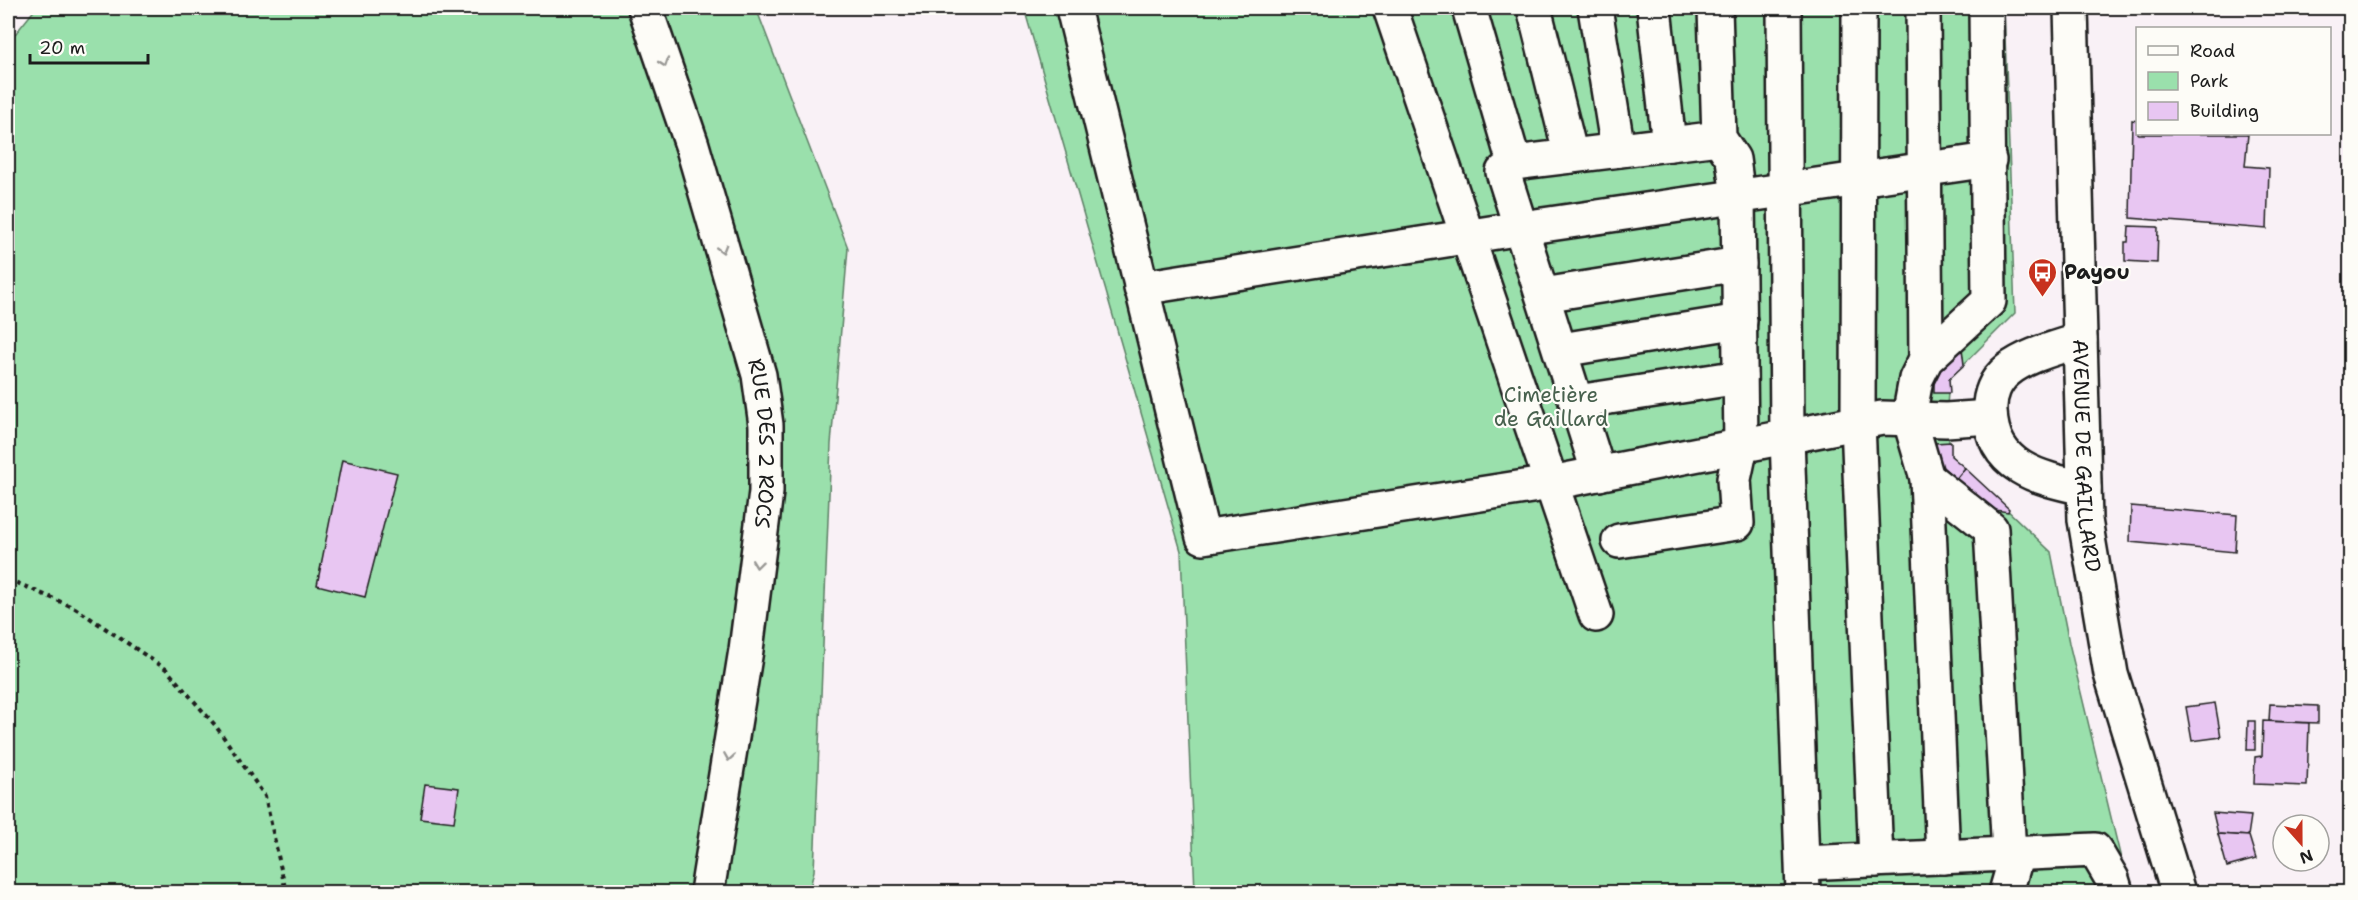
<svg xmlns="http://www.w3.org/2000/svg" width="2358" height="900" viewBox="0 0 2358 900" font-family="'Shantell Sans',sans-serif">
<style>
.green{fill:#9ae0ac;stroke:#5b7e64;stroke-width:1.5}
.building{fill:#e8c6f2;stroke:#1c1c1c;stroke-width:1.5}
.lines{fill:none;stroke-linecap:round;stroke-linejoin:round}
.minor-casing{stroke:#1c1c1c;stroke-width:38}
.path{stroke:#1c1c1c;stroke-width:4;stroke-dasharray:4.5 4.5;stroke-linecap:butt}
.minor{stroke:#fdfcf7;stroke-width:33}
.oneway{stroke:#989794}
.labels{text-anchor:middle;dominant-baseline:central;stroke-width:4.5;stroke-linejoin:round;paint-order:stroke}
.poi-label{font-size:21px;font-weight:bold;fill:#1c1c1c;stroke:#fdfcf7;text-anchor:start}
.park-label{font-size:21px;fill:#48614e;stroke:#fdfcf7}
.street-label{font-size:21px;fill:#1c1c1c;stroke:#fdfcf7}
</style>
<rect width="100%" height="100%" fill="#f9f1f6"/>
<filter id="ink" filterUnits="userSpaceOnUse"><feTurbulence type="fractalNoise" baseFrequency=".0167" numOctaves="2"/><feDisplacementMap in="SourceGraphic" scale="12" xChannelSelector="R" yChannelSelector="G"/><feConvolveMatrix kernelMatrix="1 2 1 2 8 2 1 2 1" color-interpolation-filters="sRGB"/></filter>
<g filter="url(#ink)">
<g class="green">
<polygon points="36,8 756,8 848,248 831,444 814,871 809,892 8,892 8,43"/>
<polygon points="1024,8 2004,8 2015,313 1949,379 1946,420 1951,456 2051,552 2069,643 2129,892 1195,892 1181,551"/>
</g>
<g class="building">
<polygon points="2132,120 2138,121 2138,134 2248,134 2245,166 2269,168 2267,229 2130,218"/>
<polygon points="2129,226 2158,227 2157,263 2125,261 2125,242 2128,242"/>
<polygon points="1962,348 1964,365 1949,379 1950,393 1934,393 1934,375"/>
<polygon points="1951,442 1951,456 1965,468 1956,479 1935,460 1935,443"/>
<polygon points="342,460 397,473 365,597 317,585"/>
<polygon points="1965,468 2009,509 2008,512 1989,509 1956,479"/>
<polygon points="2131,506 2237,515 2235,552 2130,542"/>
<polygon points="2215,703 2221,737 2192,741 2186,707"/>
<polygon points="2270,704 2318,706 2318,723 2269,721"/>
<polygon points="2248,721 2255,721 2255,750 2247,750"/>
<polygon points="2263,721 2309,723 2307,786 2254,784 2255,757 2262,756"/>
<polygon points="425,784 459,788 454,822 420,818"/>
<polygon points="2213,813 2251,816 2248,836 2218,834"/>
<polygon points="2218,834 2249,836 2256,859 2227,867"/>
</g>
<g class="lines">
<defs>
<g id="minor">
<path id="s1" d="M645,8L692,145L759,375L766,425V492L746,650L707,892"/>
<polyline points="1073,8 1203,537 1551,483 1882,418 1946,420 1990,417"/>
<polyline points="1390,8 1596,615"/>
<polyline points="1469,8 1514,163 1503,172 1599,474"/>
<polyline points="1534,8 1571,156"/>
<polyline points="1595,8 1618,150"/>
<polyline points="1654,8 1669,144"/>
<polyline points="1784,8 1787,437 1803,892"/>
<polyline points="1859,8 1858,423 1876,860"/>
<polyline points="1923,8 1926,359"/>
<polyline points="1986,8 1989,301 1926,359 1916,379 1909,417 1927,478 1991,529 2009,854"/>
<path id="s2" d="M2071,8L2085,520L2111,674L2178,892"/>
<polyline points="1514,163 1719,138"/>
<polyline points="1141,288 1522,228 1989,160"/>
<polyline points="1543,295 1739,264"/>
<path d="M2080,340C2057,348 2027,355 2008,370C1995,380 1989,396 1990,411C1992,468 2038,478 2084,488"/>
<polyline points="1561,350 1740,321"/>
<polyline points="1577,402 1740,377"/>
<polyline points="1927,478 1943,857"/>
<polyline points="1619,541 1737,523 1734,479 1741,446 1738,197 1733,159 1719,138 1715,8"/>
<polyline points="1803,863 2095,850 2112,879 2116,892"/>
<polyline points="2006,892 2017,854"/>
</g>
</defs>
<use href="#minor" class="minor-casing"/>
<polyline class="path" points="8,579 75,608 166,669 215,725 265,796 286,892"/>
<use href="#minor" class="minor"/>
</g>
<defs><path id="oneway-chevron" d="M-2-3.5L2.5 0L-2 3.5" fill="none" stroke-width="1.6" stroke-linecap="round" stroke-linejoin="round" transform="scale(1.5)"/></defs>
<g class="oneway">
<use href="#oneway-chevron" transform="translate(664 63) rotate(71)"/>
<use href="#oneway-chevron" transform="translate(722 249) rotate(74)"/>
<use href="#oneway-chevron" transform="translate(757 564) rotate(97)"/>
<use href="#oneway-chevron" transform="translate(729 757) rotate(99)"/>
</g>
</g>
<defs>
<symbol id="bus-pin" viewBox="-11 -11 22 30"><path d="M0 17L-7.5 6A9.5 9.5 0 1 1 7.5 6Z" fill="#c8321e" stroke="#fdfcf7"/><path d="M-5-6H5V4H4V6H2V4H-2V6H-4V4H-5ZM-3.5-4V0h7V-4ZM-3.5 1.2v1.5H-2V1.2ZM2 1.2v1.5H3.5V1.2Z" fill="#fff"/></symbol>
</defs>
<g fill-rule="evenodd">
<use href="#bus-pin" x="2026" y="256" width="33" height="45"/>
</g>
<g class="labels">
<g class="poi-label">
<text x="2064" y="272">Payou</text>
</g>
<g class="park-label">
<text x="1551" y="395">Cimetière<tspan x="1551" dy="24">de Gaillard</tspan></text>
</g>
<g class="street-label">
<text stroke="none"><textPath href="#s1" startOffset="453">RUE DES 2 ROCS</textPath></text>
<text stroke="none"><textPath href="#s2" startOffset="448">AVENUE DE GAILLARD</textPath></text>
</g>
</g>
<rect width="2358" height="900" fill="none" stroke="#fdfcf7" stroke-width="30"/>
<rect x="15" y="15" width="2328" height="870" fill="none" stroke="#1c1c1c" stroke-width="2" filter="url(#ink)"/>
<rect x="2136" y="27" width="195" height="108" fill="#fdfcf7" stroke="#a3a29f" stroke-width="1.5"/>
<rect x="2148" y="46" width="30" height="9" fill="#fdfcf7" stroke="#a3a29f" stroke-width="1.5"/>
<text x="2190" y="57" font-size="18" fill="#1c1c1c">Road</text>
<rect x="2148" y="72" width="30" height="18" fill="#9ae0ac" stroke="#a3a29f" stroke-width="1.5"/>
<text x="2190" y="87" font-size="18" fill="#1c1c1c">Park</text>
<rect x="2148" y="102" width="30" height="18" fill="#e8c6f2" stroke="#a3a29f" stroke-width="1.5"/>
<text x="2190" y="117" font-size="18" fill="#1c1c1c">Building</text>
<g transform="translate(2301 843) rotate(159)"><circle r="28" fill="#fdfcf7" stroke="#a3a29f" stroke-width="1.5"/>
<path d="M0-4.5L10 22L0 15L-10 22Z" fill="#c8321e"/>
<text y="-9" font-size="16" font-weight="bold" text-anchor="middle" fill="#1c1c1c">N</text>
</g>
<path d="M30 54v9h118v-9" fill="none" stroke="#1c1c1c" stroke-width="3"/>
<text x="39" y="54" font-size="18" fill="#1c1c1c" stroke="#fdfcf7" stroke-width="4.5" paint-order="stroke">20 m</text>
</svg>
